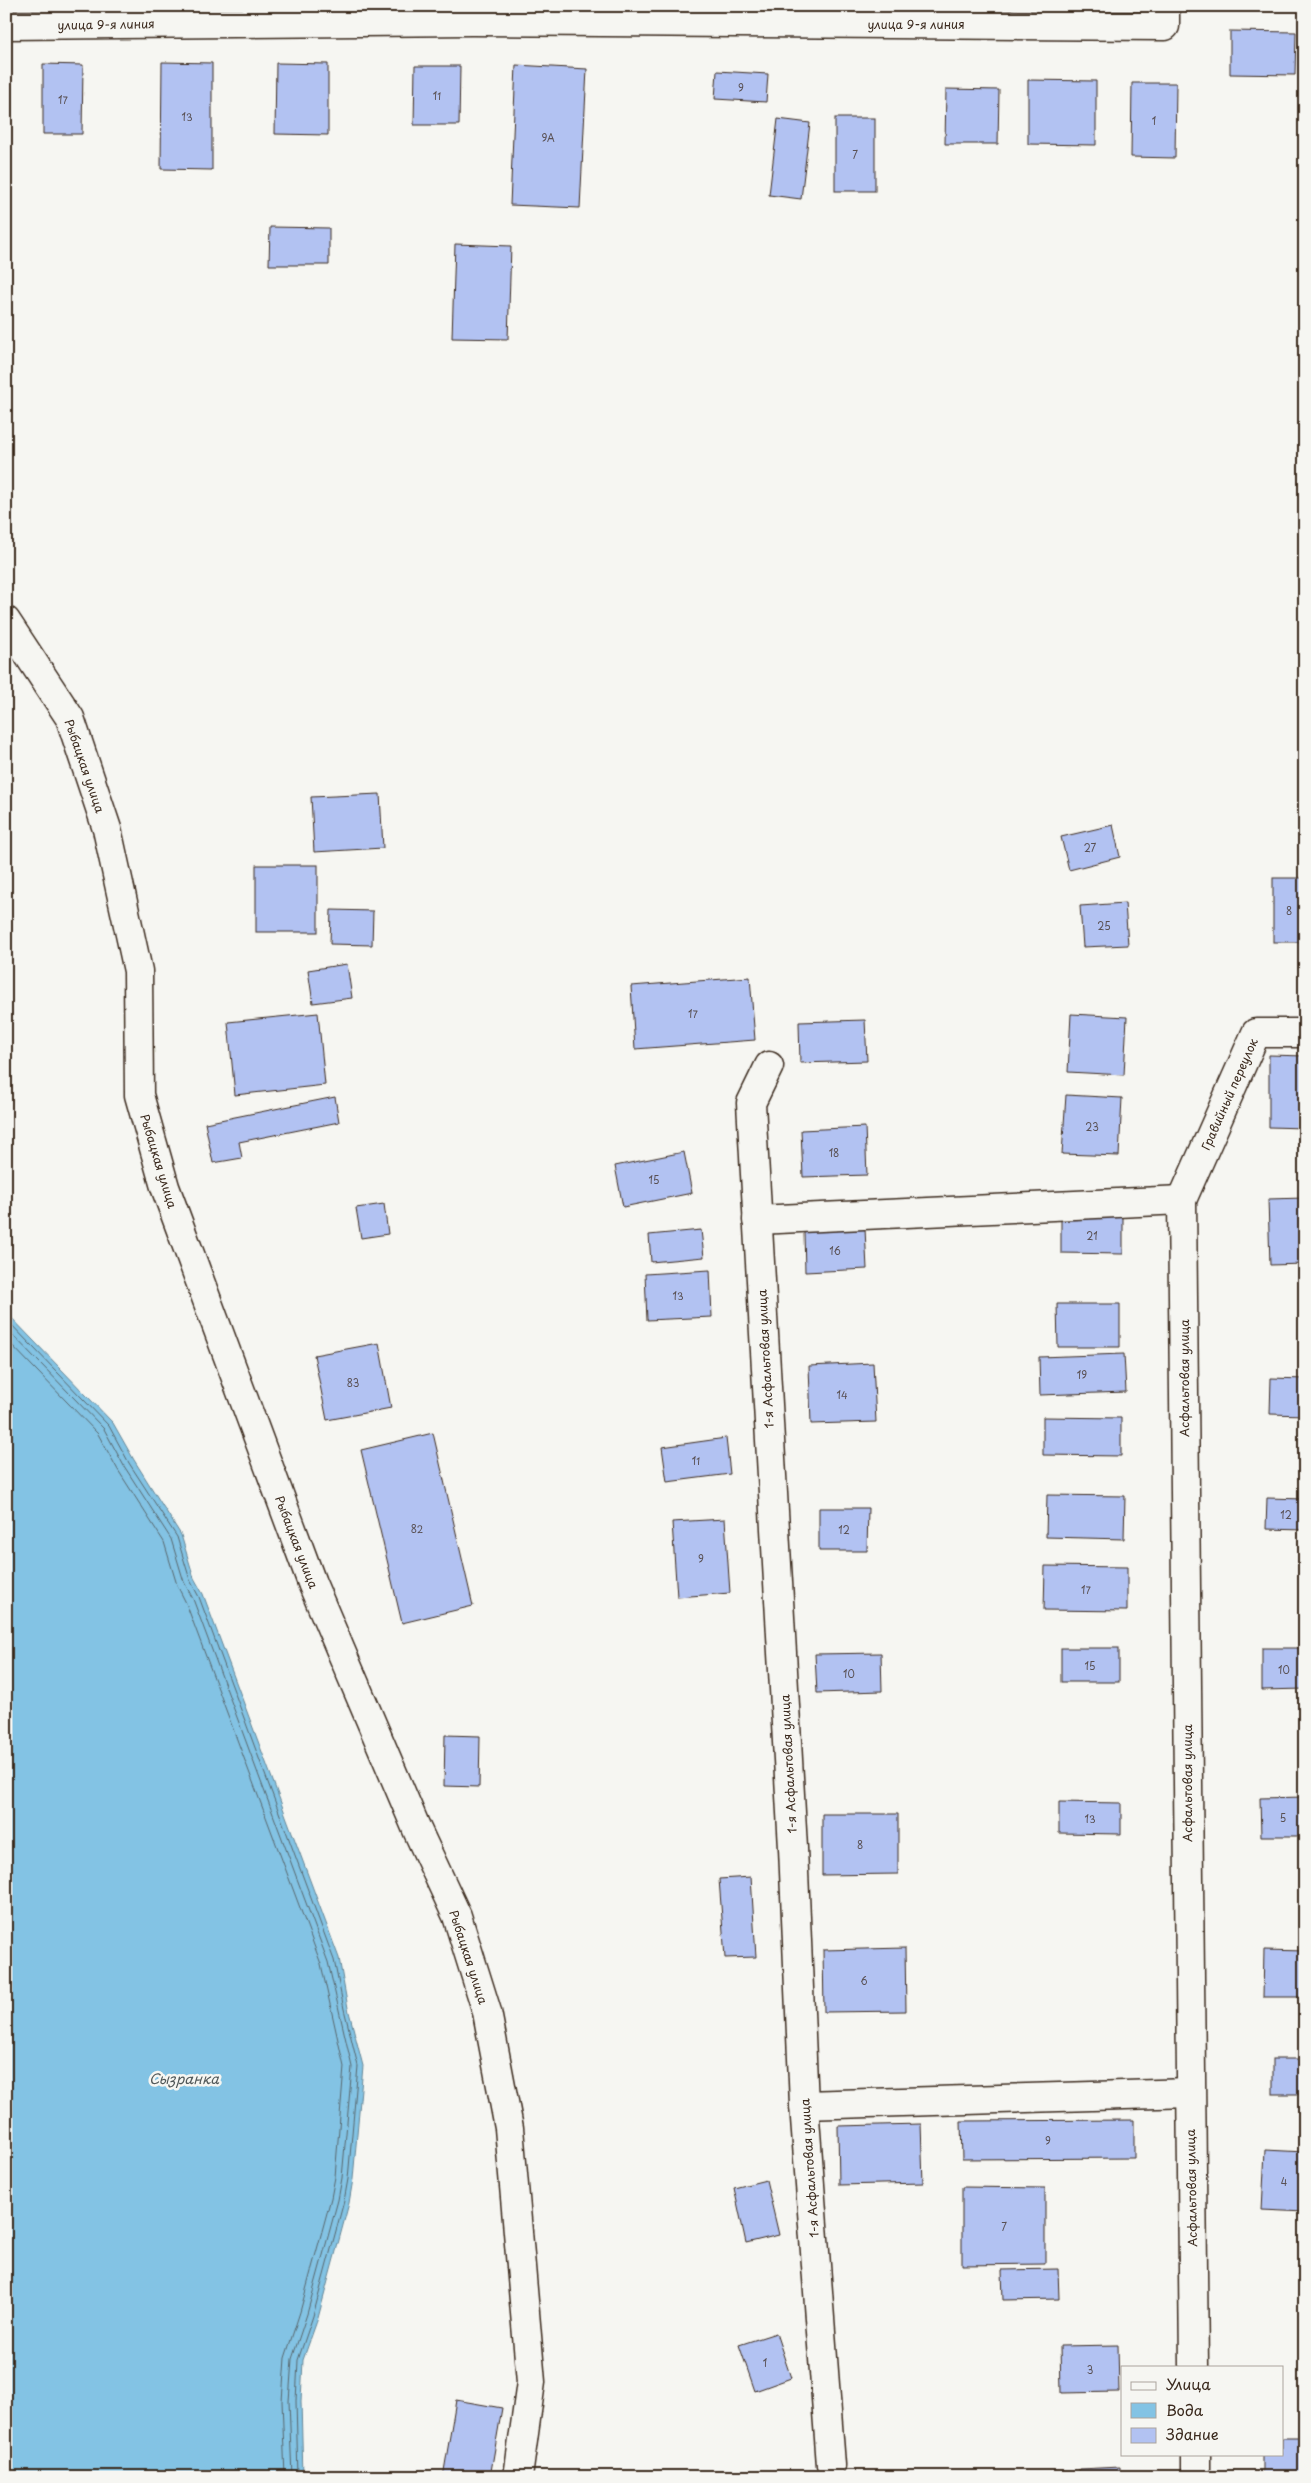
<svg xmlns="http://www.w3.org/2000/svg" width="1311" height="2483" viewBox="0 0 1311 2483" font-family="'Playpen Sans',sans-serif">
<style>
.water{fill:#83c3e4;stroke:#668695}
.lines{fill:none;stroke-linecap:round;stroke-linejoin:round}
.shore{stroke:#58676d;stroke-width:1}
.building{fill:#b2c2f2;stroke:#3b2a1e}
.minor-casing{stroke:#3b2a1e;stroke-width:31}
.minor{stroke:#f6f6f2;stroke-width:28}
.labels{text-anchor:middle;dominant-baseline:central;stroke-width:5;stroke-linejoin:round;paint-order:stroke}
.number-label{font-size:10px;fill:#595053}
.street-label{font-size:12px;fill:#3b2a1e;stroke:#f6f6f2}
.water-label{font-size:14px;font-style:italic;fill:#515859;stroke:#f6f6f2}
</style>
<rect width="100%" height="100%" fill="#f6f6f2"/>
<filter id="ink" filterUnits="userSpaceOnUse"><feTurbulence type="fractalNoise" baseFrequency=".02" numOctaves="2"/><feDisplacementMap in="SourceGraphic" scale="10" xChannelSelector="R" yChannelSelector="G"/><feConvolveMatrix kernelMatrix="1 2 1 2 8 2 1 2 1" color-interpolation-filters="sRGB"/></filter>
<g filter="url(#ink)">
<polygon class="water" points="6,1312 113,1423 134,1460 181,1535 194,1578 203,1594 339,1958 348,2008 363,2066 353,2179 349,2203 318,2318 303,2360 301,2401 303,2477 6,2477"/>
<g class="lines">
<g class="shore">
<polyline points="6,1319 109,1426 129,1463 177,1537 190,1580 199,1597 334,1960 344,2009 358,2066 348,2179 344,2201 313,2316 298,2360 296,2401 298,2477"/>
<polyline points="6,1328 104,1429 124,1466 171,1539 184,1582 193,1599 328,1962 352,2067 342,2178 338,2200 307,2314 292,2359 289,2401 292,2477"/>
<polyline points="6,1339 98,1434 118,1470 164,1542 177,1585 186,1603 321,1964 344,2067 335,2177 331,2198 300,2312 285,2358 282,2401 285,2477"/>
</g>
</g>
<g class="building">
<polygon points="1230,31 1296,32 1295,75 1230,74"/>
<polygon points="162,62 212,63 212,170 161,169"/>
<polygon points="276,63 328,64 328,135 275,134"/>
<polygon points="43,64 83,65 82,134 43,134"/>
<polygon points="516,65 587,69 580,208 510,205"/>
<polygon points="415,66 460,66 459,125 414,125"/>
<polygon points="717,71 768,74 766,102 715,99"/>
<polygon points="1028,80 1096,81 1096,145 1028,144"/>
<polygon points="1132,83 1176,83 1175,158 1131,157"/>
<polygon points="946,89 999,90 998,144 945,144"/>
<rect x="835" y="118" width="40" height="73"/>
<polygon points="778,119 810,123 801,199 769,195"/>
<polygon points="270,227 329,228 329,265 269,265"/>
<polygon points="455,244 511,246 508,339 452,338"/>
<polygon points="380,794 383,848 314,852 311,797"/>
<polygon points="1113,825 1120,857 1069,870 1061,837"/>
<rect x="256" y="865" width="62" height="67"/>
<rect x="1273" y="878" width="32" height="64"/>
<polygon points="1125,903 1128,945 1083,947 1080,906"/>
<polygon points="331,910 373,911 372,945 330,944"/>
<polygon points="347,964 352,998 313,1003 308,970"/>
<polygon points="750,977 755,1040 635,1049 631,986"/>
<polygon points="318,1013 325,1085 235,1095 228,1022"/>
<polygon points="1071,1014 1127,1017 1124,1075 1068,1072"/>
<polygon points="865,1020 867,1061 800,1063 799,1022"/>
<polygon points="1269,1055 1305,1056 1305,1128 1269,1127"/>
<polygon points="1066,1095 1122,1098 1119,1156 1062,1154"/>
<polygon points="335,1097 339,1122 239,1142 242,1158 213,1163 205,1123"/>
<polygon points="865,1127 867,1175 803,1177 801,1130"/>
<polygon points="684,1152 692,1193 623,1207 615,1166"/>
<polygon points="1305,1198 1305,1264 1270,1265 1268,1199"/>
<polygon points="384,1204 388,1234 361,1238 356,1208"/>
<polygon points="1061,1216 1123,1217 1123,1254 1061,1253"/>
<polygon points="865,1229 867,1269 805,1272 804,1232"/>
<polygon points="701,1230 704,1257 651,1262 649,1235"/>
<polygon points="710,1270 712,1317 647,1320 645,1274"/>
<polygon points="1057,1304 1120,1304 1120,1347 1058,1347"/>
<polygon points="379,1343 391,1408 327,1420 314,1355"/>
<polygon points="1124,1354 1126,1392 1040,1395 1039,1357"/>
<polygon points="873,1363 876,1422 811,1424 809,1366"/>
<polygon points="1271,1378 1305,1379 1305,1415 1270,1414"/>
<polygon points="1043,1417 1121,1418 1121,1456 1043,1455"/>
<polygon points="433,1433 473,1606 402,1623 361,1450"/>
<polygon points="726,1438 730,1474 667,1482 662,1447"/>
<polygon points="1047,1495 1125,1496 1124,1539 1046,1537"/>
<polygon points="1267,1498 1305,1499 1305,1530 1266,1529"/>
<polygon points="819,1508 868,1508 867,1551 819,1551"/>
<polygon points="725,1519 730,1593 677,1597 672,1522"/>
<polygon points="1045,1566 1127,1567 1127,1611 1044,1610"/>
<rect x="1061" y="1648" width="58" height="34"/>
<polygon points="1262,1648 1305,1648 1305,1689 1262,1690"/>
<polygon points="881,1653 882,1691 817,1693 815,1654"/>
<polygon points="445,1735 480,1736 479,1787 444,1786"/>
<polygon points="1305,1797 1305,1836 1261,1836 1260,1798"/>
<polygon points="1059,1802 1121,1803 1121,1834 1059,1833"/>
<polygon points="822,1814 898,1814 898,1874 822,1875"/>
<polygon points="751,1877 756,1957 725,1958 719,1879"/>
<polygon points="905,1948 906,2011 824,2012 823,1950"/>
<polygon points="1264,1950 1305,1951 1305,1997 1263,1997"/>
<rect x="1273" y="2059" width="32" height="35"/>
<polygon points="1134,2120 1134,2158 962,2159 961,2121"/>
<polygon points="921,2124 923,2183 839,2185 838,2126"/>
<polygon points="1265,2150 1305,2152 1305,2212 1262,2210"/>
<polygon points="766,2180 779,2235 746,2243 734,2188"/>
<polygon points="962,2187 1045,2188 1045,2264 962,2265"/>
<polygon points="1058,2269 1059,2299 1003,2300 1002,2270"/>
<polygon points="776,2333 791,2378 755,2391 739,2345"/>
<polygon points="1118,2345 1119,2392 1061,2393 1060,2346"/>
<polygon points="456,2400 502,2408 490,2477 443,2477"/>
<polygon points="1282,2438 1305,2438 1305,2477 1262,2477 1262,2454 1282,2454"/>
<polygon points="1120,2467 1120,2477 1079,2477 1079,2469"/>
</g>
<g class="lines">
<defs>
<g id="minor">
<polyline points="6,25 472,21 1165,26 1165,6"/>
<polyline points="6,621 70,718 107,829 138,971 139,1095 165,1187 312,1583 418,1832 457,1916 487,2012 509,2128 531,2382 518,2477"/>
<polyline points="769,1066 751,1103 793,1848 804,2105 831,2465"/>
<polyline points="757,1220 1182,1200"/>
<polyline points="804,2105 1190,2093"/>
<polyline points="1194,2367 1182,1200 1256,1033 1305,1033"/>
<polyline points="1196,2454 1196,2477"/>
</g>
</defs>
<use href="#minor" class="minor-casing"/>
<use href="#minor" class="minor"/>
</g>
</g>
<g class="labels">
<g class="number-label">
<text x="741" y="87">9</text>
<text x="437" y="95">11</text>
<text x="63" y="99">17</text>
<text x="187" y="116">13</text>
<text x="1154" y="120">1</text>
<text x="548" y="137">9А</text>
<text x="855" y="154">7</text>
<text x="1090" y="847">27</text>
<text x="1289" y="910">8</text>
<text x="1104" y="925">25</text>
<text x="693" y="1013">17</text>
<text x="1092" y="1126">23</text>
<text x="834" y="1152">18</text>
<text x="654" y="1179">15</text>
<text x="1092" y="1235">21</text>
<text x="835" y="1250">16</text>
<text x="678" y="1295">13</text>
<text x="1082" y="1374">19</text>
<text x="353" y="1382">83</text>
<text x="842" y="1394">14</text>
<text x="696" y="1460">11</text>
<text x="1286" y="1514">12</text>
<text x="417" y="1528">82</text>
<text x="844" y="1529">12</text>
<text x="701" y="1558">9</text>
<text x="1086" y="1589">17</text>
<text x="1090" y="1665">15</text>
<text x="1284" y="1669">10</text>
<text x="849" y="1673">10</text>
<text x="1283" y="1817">5</text>
<text x="1090" y="1818">13</text>
<text x="860" y="1844">8</text>
<text x="864" y="1980">6</text>
<text x="1048" y="2140">9</text>
<text x="1284" y="2181">4</text>
<text x="1004" y="2226">7</text>
<text x="765" y="2362">1</text>
<text x="1090" y="2369">3</text>
</g>
<g class="street-label">
<text transform="translate(106 24) rotate(-1)">улица 9-я линия</text>
<text x="916" y="24">улица 9-я линия</text>
<text transform="translate(85 766) rotate(71)">Рыбацкая улица</text>
<text transform="translate(1229 1094) rotate(-66)">Гравийный переулок</text>
<text transform="translate(159 1161) rotate(73)">Рыбацкая улица</text>
<text transform="translate(765 1359) rotate(-93)">1-я Асфальтовая улица</text>
<text transform="translate(1184 1378) rotate(-90)">Асфальтовая улица</text>
<text transform="translate(297 1542) rotate(69)">Рыбацкая улица</text>
<text transform="translate(788 1764) rotate(-93)">1-я Асфальтовая улица</text>
<text transform="translate(1187 1783) rotate(-90)">Асфальтовая улица</text>
<text transform="translate(469 1957) rotate(72)">Рыбацкая улица</text>
<text transform="translate(809 2168) rotate(-94)">1-я Асфальтовая улица</text>
<text transform="translate(1191 2188) rotate(-91)">Асфальтовая улица</text>
</g>
<g class="water-label">
<text x="184" y="2078">Сызранка</text>
</g>
</g>
<rect width="1311" height="2483" fill="none" stroke="#f6f6f2" stroke-width="25"/>
<rect x="12" y="12" width="1286" height="2458" fill="none" stroke="#3b2a1e" stroke-width="2" filter="url(#ink)"/>
<rect x="1121" y="2366" width="162" height="90" fill="#f6f6f2" stroke="#aba49d"/>
<rect x="1131" y="2382" width="25" height="8" fill="#f6f6f2" stroke="#aba49d"/>
<text x="1166" y="2390" font-size="15" fill="#3b2a1e">Улица</text>
<rect x="1131" y="2403" width="25" height="15" fill="#83c3e4" stroke="#aba49d"/>
<text x="1166" y="2416" font-size="15" fill="#3b2a1e">Вода</text>
<rect x="1131" y="2428" width="25" height="15" fill="#b2c2f2" stroke="#aba49d"/>
<text x="1166" y="2440" font-size="15" fill="#3b2a1e">Здание</text>
</svg>
